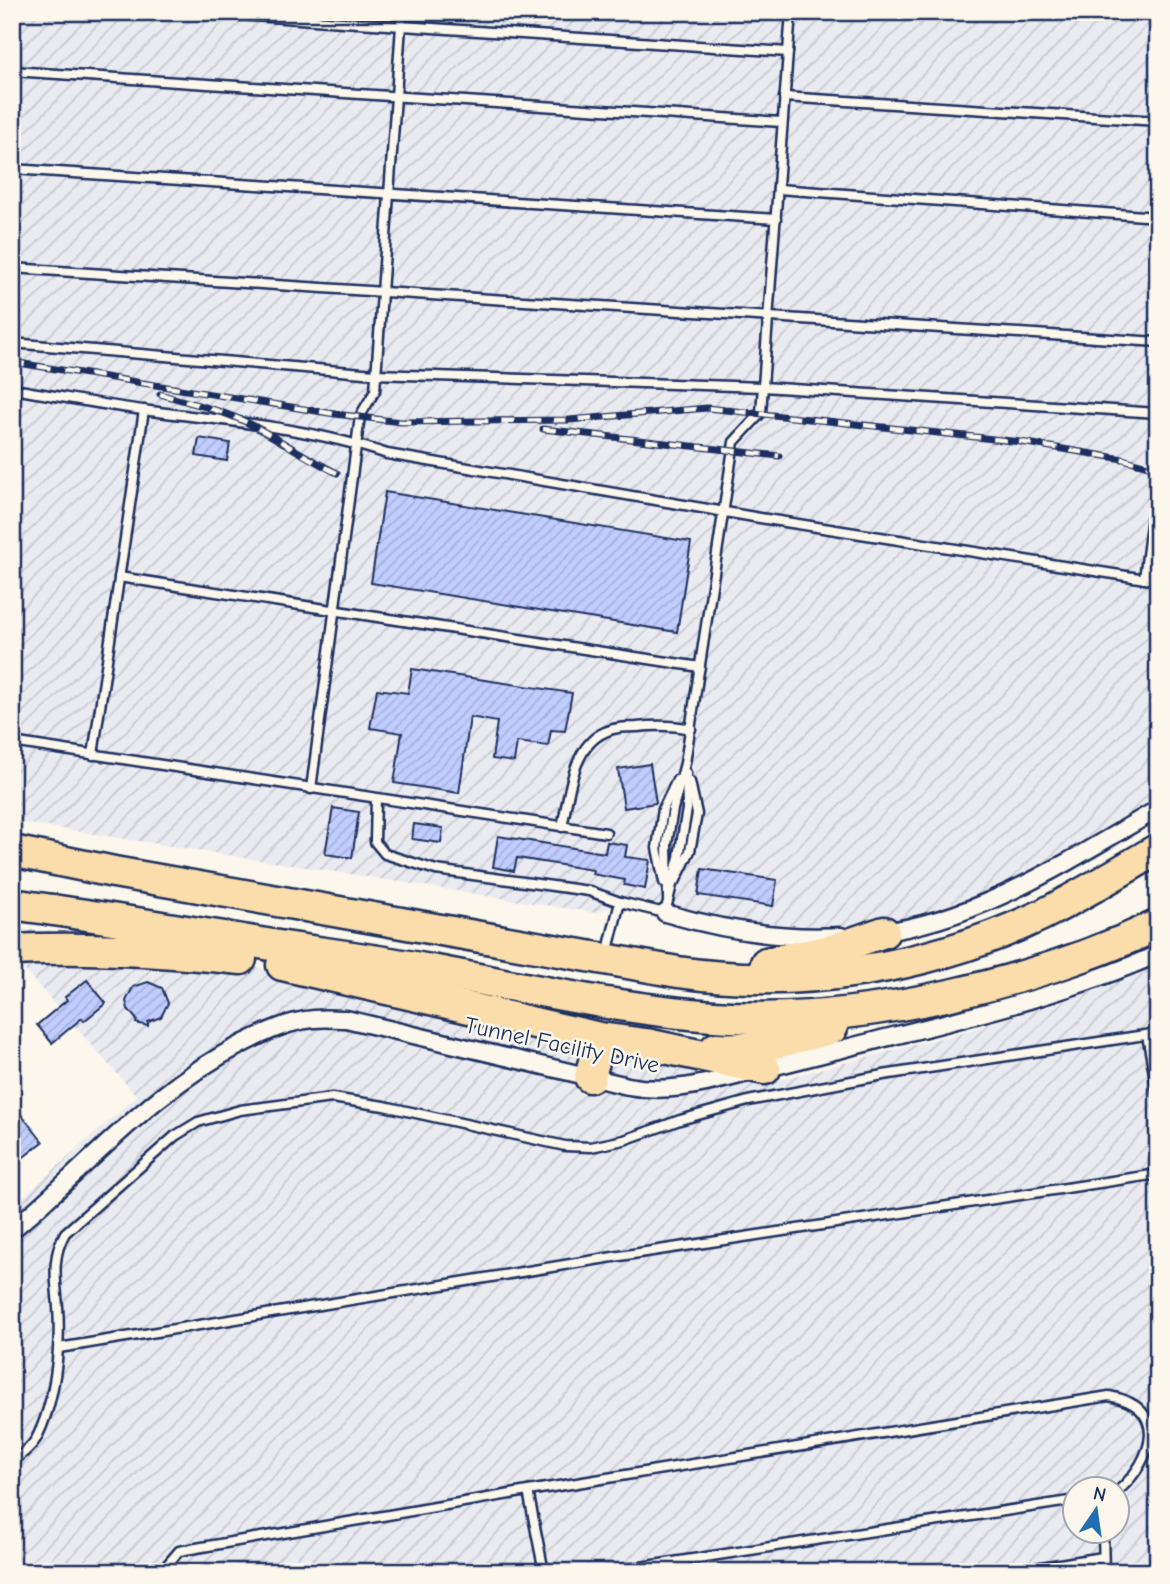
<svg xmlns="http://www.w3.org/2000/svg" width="1170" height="1584" viewBox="0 0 1170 1584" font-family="'Comic Neue',sans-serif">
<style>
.industrial{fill:url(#industrial-furrows);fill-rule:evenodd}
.building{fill:url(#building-hatch);stroke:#1b2f5e;stroke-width:2}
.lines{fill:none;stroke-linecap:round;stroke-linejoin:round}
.lane-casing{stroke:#1b2f5e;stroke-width:13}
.street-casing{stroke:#1b2f5e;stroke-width:21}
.highway-casing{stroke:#1b2f5e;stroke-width:35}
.lane{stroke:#fbf7ec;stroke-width:8}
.street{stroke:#fbf7ec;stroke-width:16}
.highway{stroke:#fbddab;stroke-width:30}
.rail-casing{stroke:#1b2f5e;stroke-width:7}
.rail{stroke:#fbf7ec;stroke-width:4.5;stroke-dasharray:13;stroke-linecap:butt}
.labels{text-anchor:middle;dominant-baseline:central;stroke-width:5;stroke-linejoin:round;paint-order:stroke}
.street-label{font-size:23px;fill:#1b2f5e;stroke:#fbf7ec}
</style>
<defs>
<pattern id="industrial-furrows" width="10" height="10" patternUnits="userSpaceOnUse" patternTransform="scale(1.75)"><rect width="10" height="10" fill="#eaeaf1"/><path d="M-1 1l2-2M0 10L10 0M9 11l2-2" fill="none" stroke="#c8c9d1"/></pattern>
<pattern id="building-hatch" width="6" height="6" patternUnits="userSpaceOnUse" patternTransform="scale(1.75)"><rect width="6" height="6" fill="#c1cdfe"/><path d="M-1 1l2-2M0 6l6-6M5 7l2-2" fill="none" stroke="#a5b0dc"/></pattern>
</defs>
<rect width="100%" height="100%" fill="#fbf7ec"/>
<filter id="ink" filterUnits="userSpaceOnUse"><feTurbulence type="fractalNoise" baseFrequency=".0143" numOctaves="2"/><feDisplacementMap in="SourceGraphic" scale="14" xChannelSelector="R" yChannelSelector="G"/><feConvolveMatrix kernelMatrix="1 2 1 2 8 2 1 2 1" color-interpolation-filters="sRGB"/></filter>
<g filter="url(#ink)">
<g class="industrial">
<polygon points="12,12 1158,12 1158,799 1038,868 978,894 929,911 890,921 817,929 759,926 631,898 596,913 12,821"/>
<path d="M12,929L87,932L161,943L194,949L421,1015L674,1064L781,1079L952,1035L1059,1003L1158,965V1572H12V1207L137,1096L12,956ZM1076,1490H1118V1532H1076Z"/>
</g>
<g class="building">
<polygon points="199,438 230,443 227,461 196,456"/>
<polygon points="385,492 691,542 677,632 371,583"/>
<polygon points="412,669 572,693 565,731 551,730 548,746 517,742 514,762 492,759 497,722 470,717 459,793 394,783 402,733 370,728 377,689 408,693"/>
<polygon points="650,764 656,803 624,808 618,769"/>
<polygon points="333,808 359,812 352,858 325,854"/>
<polygon points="414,824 443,828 441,843 412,839"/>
<polygon points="498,836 605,853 607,842 627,845 625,857 650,860 645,889 624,885 625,880 592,874 593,870 517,858 514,871 493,867"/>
<polygon points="702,869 777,880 773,906 698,895"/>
<polygon points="87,980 106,1003 84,1021 82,1018 52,1043 37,1025 67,1000 65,997"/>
<polygon points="148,982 162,988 168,1003 161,1017 148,1022 148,1026 136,1023 137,1020 128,1009 126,1001 133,987"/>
<polygon points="12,1103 43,1142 12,1166"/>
</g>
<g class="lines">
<defs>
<g id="lane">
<polyline points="195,12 788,52"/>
<polyline points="12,71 782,122"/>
<polyline points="784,97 1158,121"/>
<polyline points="12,169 776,219"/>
<polyline points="778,189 1158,217"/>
<polyline points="12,268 1158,342"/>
<polyline points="12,343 375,374 763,387 1158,413"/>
<path d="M12,389C58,396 104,405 150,411C229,421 311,428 387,454L760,518L1158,581"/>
<polyline points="119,577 700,667"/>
<polyline points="1144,579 1158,470"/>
<polyline points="12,742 606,833"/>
<polyline points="93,755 144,410"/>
<polyline points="311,789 360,416 375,391 402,12"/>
<polyline points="376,799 375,842 385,854 436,870 589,891 620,902 665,913 679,857 687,809 686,773"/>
<path d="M562,827C569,796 572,746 605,732C615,727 626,727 637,727C656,725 672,725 691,729"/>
<polyline points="676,880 690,851 697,814 690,782"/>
<polyline points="664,882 657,848 663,809 677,780"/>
<polyline points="668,898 667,844 673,809 685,763 734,442 761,413 791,12"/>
<polyline points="607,954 620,902"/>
<polyline points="1147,1035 1158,1095"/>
<polyline points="59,1348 613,1257 1158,1174"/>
<path d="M12,1462C21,1455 30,1449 36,1439C55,1403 61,1347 58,1307C56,1280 51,1258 65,1233L175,1136L198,1122L240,1110L332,1098L384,1106L565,1146L591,1147L624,1140L680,1120L748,1101L883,1075L1158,1033"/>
<path d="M528,1491L1109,1396C1170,1407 1154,1459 1118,1491"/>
<polyline points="1103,1532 1104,1572"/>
<polyline points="161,1572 179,1551 528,1491 544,1572"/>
<polyline points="608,1572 1076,1500"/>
<polyline points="1010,1572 1103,1557"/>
</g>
<g id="street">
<path d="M665,913C723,930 780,940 841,936"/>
<path d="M877,933C980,920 1070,860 1158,809"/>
<path d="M12,1230C90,1165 152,1089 244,1043C266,1032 289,1021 314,1019C324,1018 335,1019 346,1019L628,1086C670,1094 707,1083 748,1073C781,1065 814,1056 846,1048C951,1021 1058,998 1158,954"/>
</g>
<g id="highway">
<path d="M12,851L114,872L678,972C801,990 930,968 1042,915C1082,895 1119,872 1158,849"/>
<path d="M12,904C105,917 198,933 291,948C337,955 384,961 430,970C529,988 630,1012 731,1017C866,1024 1037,982 1158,925"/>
<path d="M12,950C88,946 165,951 241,959"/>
<polyline points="766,963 832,950 884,932"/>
<polyline points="282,965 600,1038 646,1044 765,1069"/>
<path d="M716,1048C755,1051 795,1038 832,1028"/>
<polyline points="590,1077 600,1038"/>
</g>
</defs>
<use href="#lane" class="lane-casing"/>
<use href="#street" class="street-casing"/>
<use href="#highway" class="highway-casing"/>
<use href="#lane" class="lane"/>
<use href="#street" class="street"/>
<use href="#highway" class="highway"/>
<defs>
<g id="rail">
<polyline points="12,362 335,414 401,422 569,420 707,408 1021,442 1123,459 1158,469"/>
<path d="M160,394C190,403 222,410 250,424C279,439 306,458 337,473"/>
<polyline points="543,429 779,456"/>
</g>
</defs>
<use href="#rail" class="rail-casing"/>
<use href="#rail" class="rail"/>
</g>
</g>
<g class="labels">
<g class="street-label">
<text transform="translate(562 1045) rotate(12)">Tunnel Facility Drive</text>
</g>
</g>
<rect width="1170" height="1584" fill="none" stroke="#fbf7ec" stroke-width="42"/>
<rect x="21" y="21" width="1128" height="1542" fill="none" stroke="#1b2f5e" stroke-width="2.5" filter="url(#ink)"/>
<g transform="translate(1096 1510) rotate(13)"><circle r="33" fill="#fbf7ec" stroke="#a1a7b3" stroke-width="2"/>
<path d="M0-5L12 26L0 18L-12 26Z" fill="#1f6fb2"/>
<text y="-10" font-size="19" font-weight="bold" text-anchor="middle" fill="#1b2f5e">N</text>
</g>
</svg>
